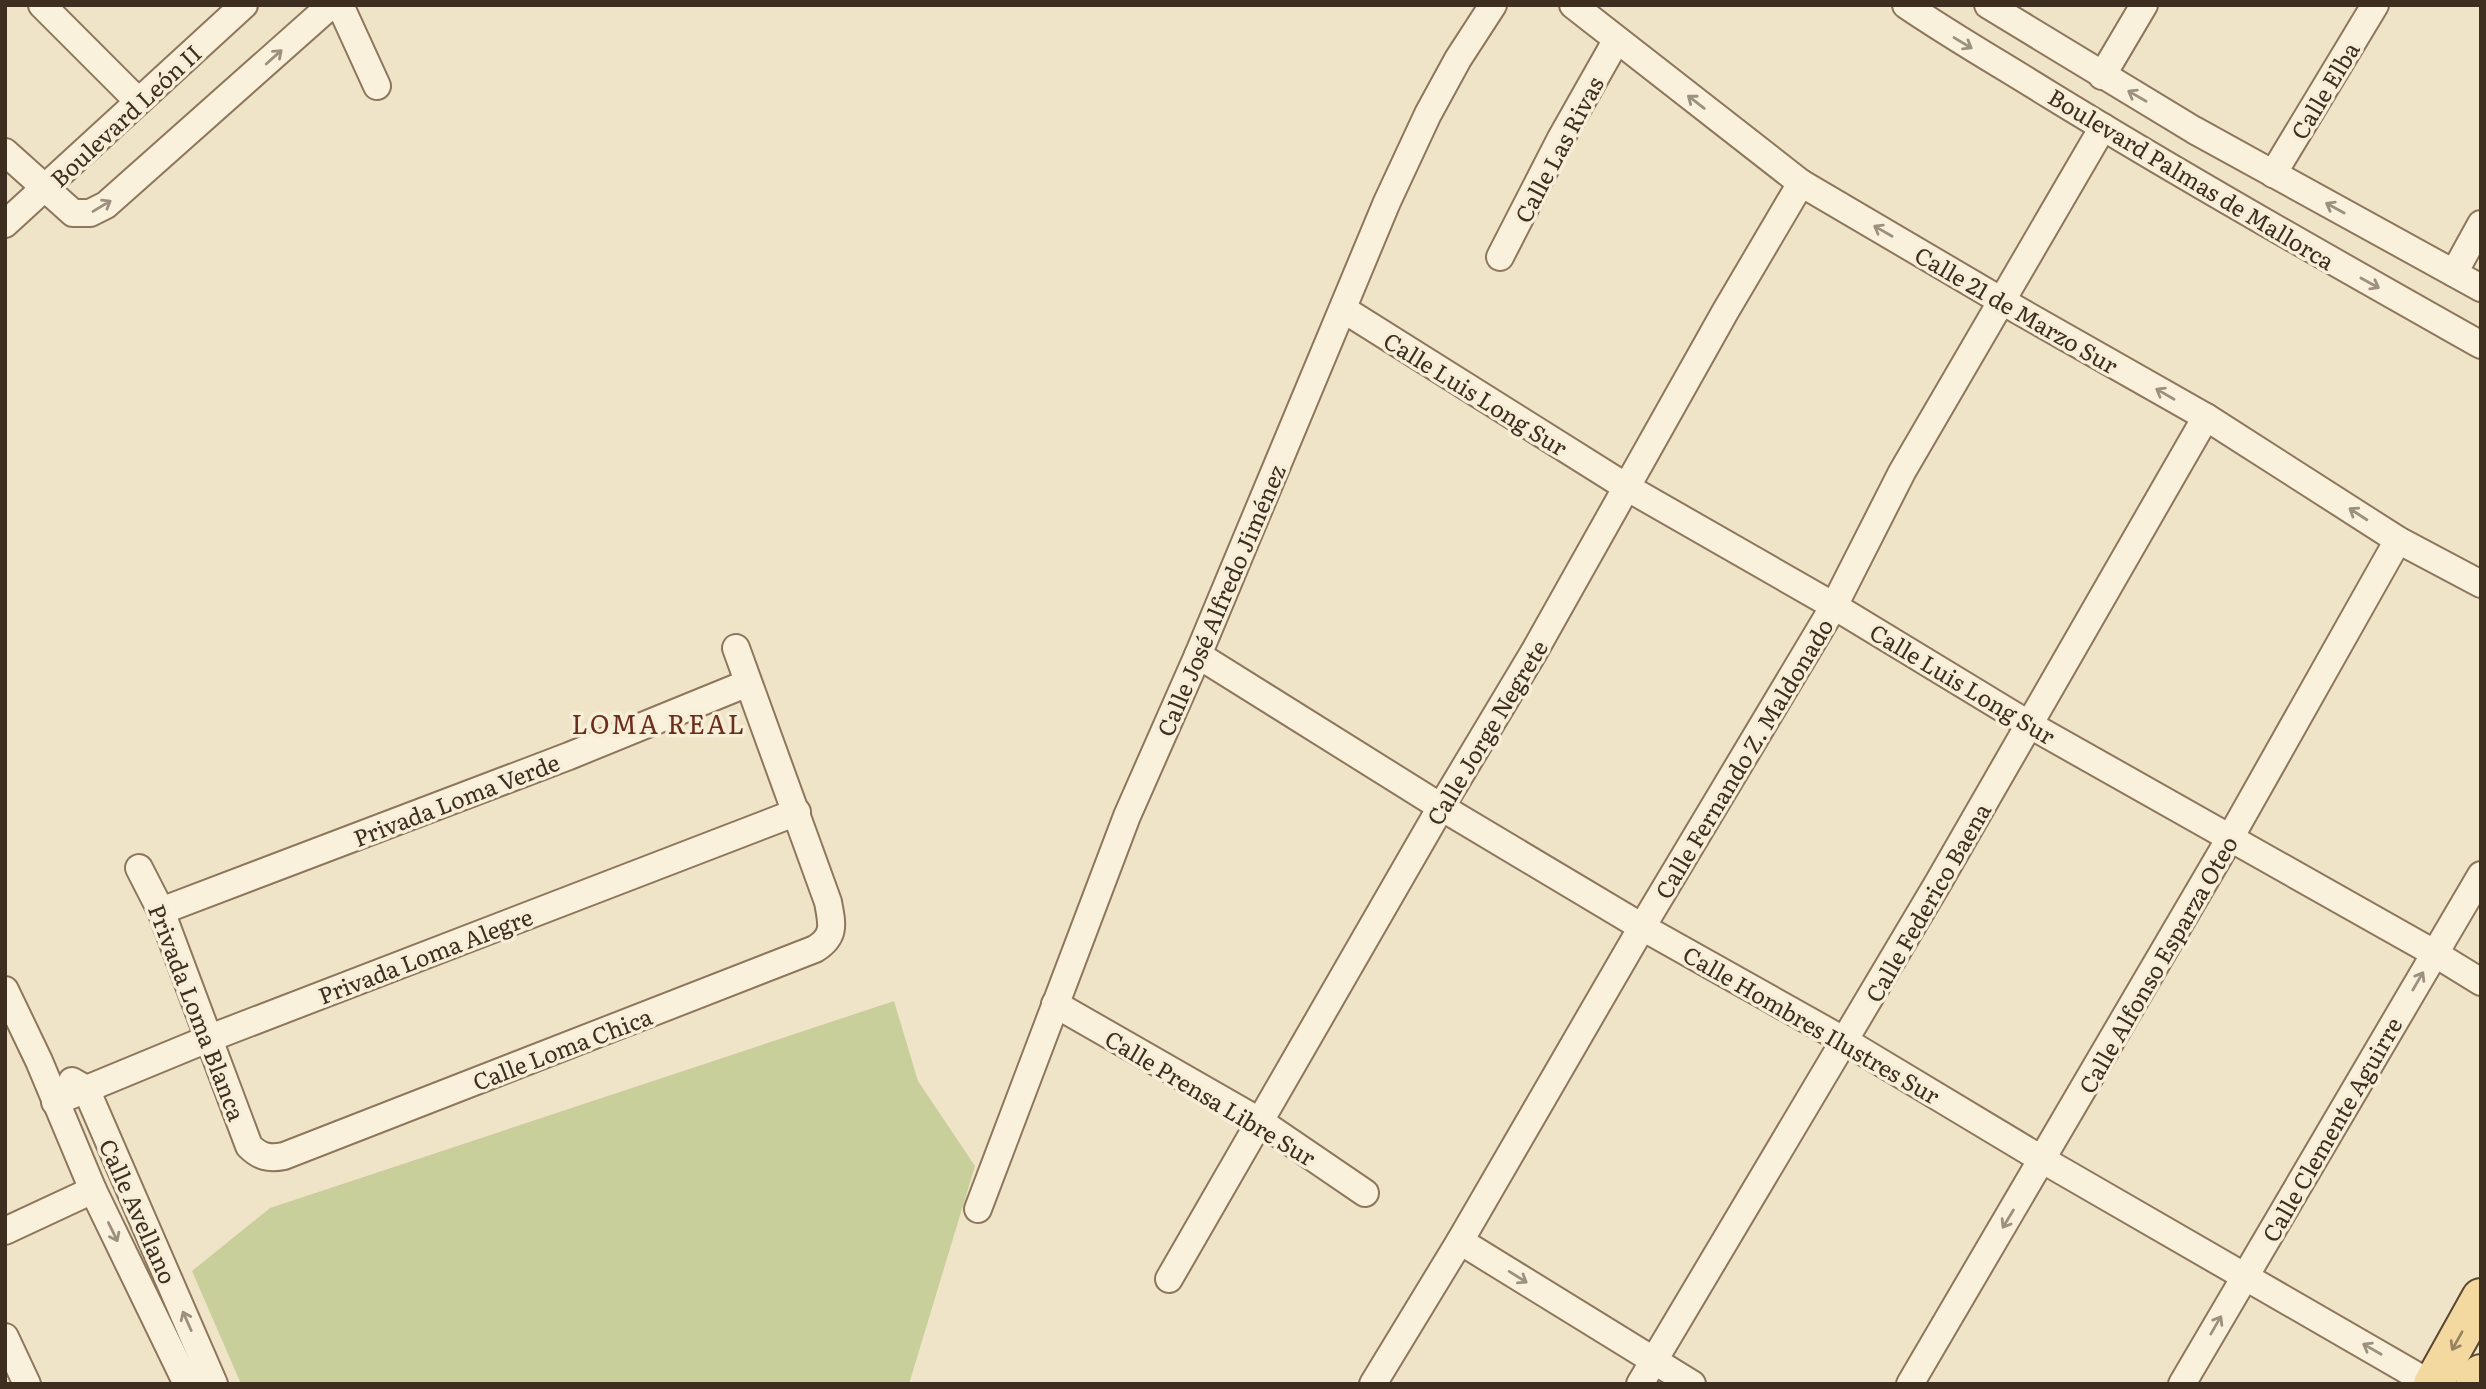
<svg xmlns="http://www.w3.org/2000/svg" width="2486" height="1389" viewBox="0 0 2486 1389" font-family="Literata,serif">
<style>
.green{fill:#c9cf9b}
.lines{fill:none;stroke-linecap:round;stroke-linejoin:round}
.minor-casing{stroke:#8d765c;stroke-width:30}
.primary-casing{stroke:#5b4430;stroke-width:42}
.minor{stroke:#faf1dc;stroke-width:26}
.primary{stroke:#f3d9a0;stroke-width:38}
.oneway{stroke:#9c907e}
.oneway2{stroke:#988460}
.labels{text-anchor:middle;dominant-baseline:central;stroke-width:7;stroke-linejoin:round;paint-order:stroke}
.street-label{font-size:23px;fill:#3d2e20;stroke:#f7eed8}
.quarter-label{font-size:26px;letter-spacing:2px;fill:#6b2e1e;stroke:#f7eed8}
</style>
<rect width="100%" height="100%" fill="#f0e4c8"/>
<polygon class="green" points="894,1001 918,1081 975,1166 909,1384 241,1384 192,1271 270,1208"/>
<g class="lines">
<defs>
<g id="minor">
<polyline points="42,5 138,101"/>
<polyline points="340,5 377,86"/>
<polyline points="1573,5 1801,183 2000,300 2206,417 2398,540 2481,584"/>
<path d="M1906,5C1953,37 2002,65 2050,95C2192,182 2336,263 2481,345"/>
<polyline points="1988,5 2194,130 2481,288"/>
<polyline points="2102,76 2144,5"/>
<polyline points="5,152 73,213 90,213 106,205 331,5"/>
<polyline points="2273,174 2375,5"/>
<polyline points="5,224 244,5"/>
<polyline points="1500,257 1560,140 1616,41"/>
<polyline points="2454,273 2481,224"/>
<polyline points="1343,309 1628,488 1834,606 2030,725 2434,953 2481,982"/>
<polyline points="1198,655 1441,807 1642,927 1845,1041 2043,1160 2431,1384"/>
<path d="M139,868L161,911L249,1146C260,1157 269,1159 284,1156L815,949C836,936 832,924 828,902L736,648"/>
<polyline points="161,911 569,756 748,683"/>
<polyline points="5,990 39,1061 93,1190 187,1384"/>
<polyline points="1055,1004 1261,1122 1365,1193"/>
<polyline points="72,1081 86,1089 214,1384"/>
<polyline points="55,1102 210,1038 797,812"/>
<polyline points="978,1209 1127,816 1198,655 1387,202 1428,114 1458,59 1493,5"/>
<polyline points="5,1231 93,1190"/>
<polyline points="1460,1241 1692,1384"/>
<polyline points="1169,1279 1441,807 1534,652 1725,312 1801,183"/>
<polyline points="5,1337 27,1384"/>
<polyline points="1373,1384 1460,1241 1642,927 1834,606 1902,472 2103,127"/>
<polyline points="1640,1384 1938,883 2206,417"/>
<polyline points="1910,1384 2230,838 2398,540"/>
<polyline points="2182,1384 2481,875"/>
</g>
<g id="primary">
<polyline points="2433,1384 2481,1298"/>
<polyline points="2475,1384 2481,1374"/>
</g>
</defs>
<use href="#minor" class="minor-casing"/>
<use href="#primary" class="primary-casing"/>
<use href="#minor" class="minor"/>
<use href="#primary" class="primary"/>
</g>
<defs><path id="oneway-shaft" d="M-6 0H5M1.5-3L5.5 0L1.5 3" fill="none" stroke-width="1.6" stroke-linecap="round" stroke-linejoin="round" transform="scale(1.75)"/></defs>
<g class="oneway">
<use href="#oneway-shaft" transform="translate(1963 43) rotate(31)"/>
<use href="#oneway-shaft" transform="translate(274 57) rotate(-42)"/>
<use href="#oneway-shaft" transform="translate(2137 96) rotate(-150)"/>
<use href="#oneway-shaft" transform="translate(1696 102) rotate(-142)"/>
<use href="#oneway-shaft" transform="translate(102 206) rotate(-31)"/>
<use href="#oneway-shaft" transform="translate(2335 208) rotate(-151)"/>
<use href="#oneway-shaft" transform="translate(1883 231) rotate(-150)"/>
<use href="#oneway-shaft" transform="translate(2370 283) rotate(29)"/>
<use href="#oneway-shaft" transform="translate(2165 394) rotate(-150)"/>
<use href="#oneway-shaft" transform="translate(2358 514) rotate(-147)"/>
<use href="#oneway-shaft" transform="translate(2418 981) rotate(-60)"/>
<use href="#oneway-shaft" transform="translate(2008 1219) rotate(121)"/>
<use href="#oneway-shaft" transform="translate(113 1232) rotate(64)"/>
<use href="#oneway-shaft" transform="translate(1518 1277) rotate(32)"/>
<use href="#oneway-shaft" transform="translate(187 1321) rotate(-114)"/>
<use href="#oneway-shaft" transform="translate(2216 1325) rotate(-60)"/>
<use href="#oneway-shaft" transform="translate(2372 1349) rotate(-150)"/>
</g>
<use class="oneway2" href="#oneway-shaft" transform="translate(2457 1341) rotate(119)"/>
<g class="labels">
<g class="street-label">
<text transform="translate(2324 90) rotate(-59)">Calle Elba</text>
<text transform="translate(125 115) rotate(-43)">Boulevard León II</text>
<text transform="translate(1558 149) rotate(-62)">Calle Las Rivas</text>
<text transform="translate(2192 178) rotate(31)">Boulevard Palmas de Mallorca</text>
<text transform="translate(2017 309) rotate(30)">Calle 21 de Marzo Sur</text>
<text transform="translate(1476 393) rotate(32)">Calle Luis Long Sur</text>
<text transform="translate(1220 600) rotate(-67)">Calle José Alfredo Jiménez</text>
<text transform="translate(1963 683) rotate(31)">Calle Luis Long Sur</text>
<text transform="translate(1486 732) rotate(-59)">Calle Jorge Negrete</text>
<text transform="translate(1743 758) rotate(-59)">Calle Fernando Z. Maldonado</text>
<text transform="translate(456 799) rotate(-21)">Privada Loma Verde</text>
<text transform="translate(1927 902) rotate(-60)">Calle Federico Baena</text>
<text transform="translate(425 955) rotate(-21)">Privada Loma Alegre</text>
<text transform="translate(2157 964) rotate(-60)">Calle Alfonso Esparza Oteo</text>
<text transform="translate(198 1012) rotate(69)">Privada Loma Blanca</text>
<text transform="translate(1812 1024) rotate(30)">Calle Hombres Ilustres Sur</text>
<text transform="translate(562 1048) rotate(-21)">Calle Loma Chica</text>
<text transform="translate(1211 1097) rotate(31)">Calle Prensa Libre Sur</text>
<text transform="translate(2331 1129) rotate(-60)">Calle Clemente Aguirre</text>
<text transform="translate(139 1211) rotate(66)">Calle Avellano</text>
</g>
<g class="quarter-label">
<text x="659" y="722">LOMA REAL</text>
</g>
</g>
<rect width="2486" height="1389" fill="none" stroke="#3d2e20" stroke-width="14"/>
</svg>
